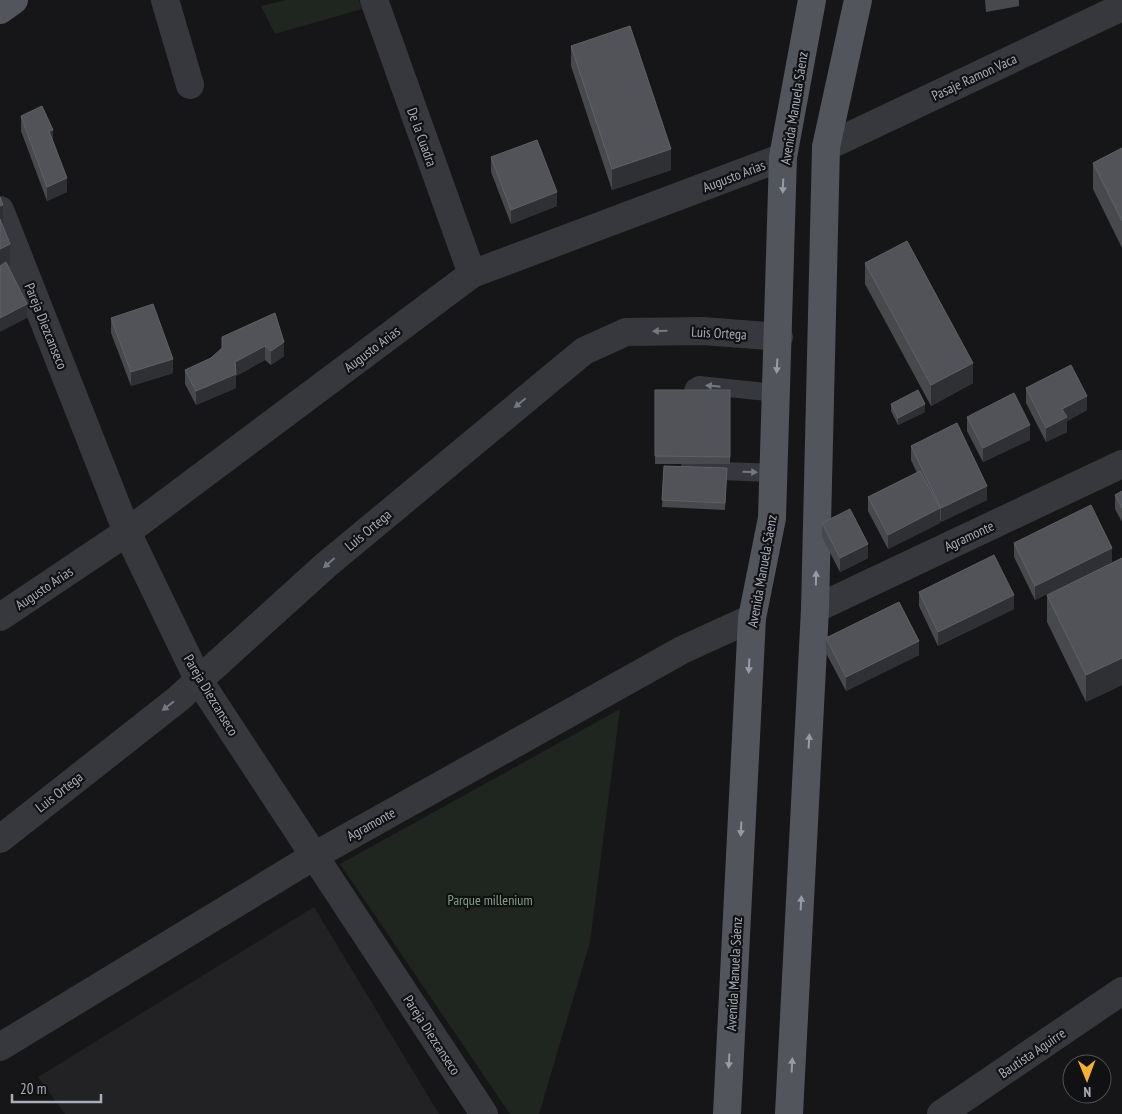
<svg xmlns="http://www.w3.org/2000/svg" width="1122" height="1114" viewBox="0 0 1122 1114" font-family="'PT Sans Narrow',sans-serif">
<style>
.built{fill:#222225}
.green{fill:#1e261f}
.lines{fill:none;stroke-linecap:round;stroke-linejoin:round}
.lane{stroke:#37383d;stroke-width:18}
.street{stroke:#37383d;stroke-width:28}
.primary{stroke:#53555c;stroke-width:28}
.wall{fill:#47494d}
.shaded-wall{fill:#2f3033}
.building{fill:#525359;stroke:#5f6168}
.oneway{fill:#979ba6}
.oneway2{fill:#757881}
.labels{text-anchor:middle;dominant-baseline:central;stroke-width:4.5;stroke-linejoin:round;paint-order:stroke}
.street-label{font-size:14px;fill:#a8adb8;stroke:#111113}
.park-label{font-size:14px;fill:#7fa381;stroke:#111113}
</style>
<rect width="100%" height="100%" fill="#161618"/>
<polygon class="built" points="314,907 439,1114 65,1114 38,1077"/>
<g class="green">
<polygon points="286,0 359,0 362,9 275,34 261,6"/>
<polygon points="620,709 590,942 539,1114 510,1114 340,864"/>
</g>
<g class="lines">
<g class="lane">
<polyline points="691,397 694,388 699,385 776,393"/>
<polyline points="690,464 694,470 774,473"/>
</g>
<g class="street">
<polyline points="165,0 190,85"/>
<polyline points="374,0 472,274"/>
<polyline points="826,147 1122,7"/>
<polyline points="0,210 127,532 198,679 484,1114"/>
<polyline points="815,609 1122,464"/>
<polyline points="0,617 127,532 472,274 783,157"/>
<polyline points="0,839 178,699 326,565 584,351 626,332 703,331 779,337"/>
<polyline points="0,1047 314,856 682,650 752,618"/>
<polyline points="941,1114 1122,991"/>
</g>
<g class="primary">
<polyline points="0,10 14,0"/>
<polyline points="727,1114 752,618 772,518 783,157 812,0"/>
<polyline points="789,1114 815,609 826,147 858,0"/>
</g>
</g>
<g class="wall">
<polygon points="985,0 1019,0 1019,6 986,12"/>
<polygon points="571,46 671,170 612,190 571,66"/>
<polygon points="21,116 53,141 67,192 47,201 21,131"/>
<polygon points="1122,148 1122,248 1093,189 1093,163"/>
<polygon points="491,157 557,206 511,224 491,172"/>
<polygon points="865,263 973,383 931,406 865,284"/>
<polygon points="275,313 284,356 271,365 265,360 236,376 236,388 196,405 185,384 185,370 211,358"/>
<polygon points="111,318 173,373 131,386 111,333"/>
<polygon points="1026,388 1087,410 1067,421 1067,432 1046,442 1026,403"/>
<rect x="655" y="390" width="75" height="74"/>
<polygon points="891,404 925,412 898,425 891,411"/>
<polygon points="967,417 1030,440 983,462 967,431"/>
<polygon points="911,446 987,500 941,522 940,520 940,523 888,549 868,511 868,497 917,473 911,460"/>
<polygon points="664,466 727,468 725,510 662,507"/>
<polygon points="1122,491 1122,522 1115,509 1115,495"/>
<polygon points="822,523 868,558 840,572 822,537"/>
<polygon points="1014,543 1112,562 1035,600 1014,557"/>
<polygon points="1122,558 1122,685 1086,702 1047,622 1047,595"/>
<polygon points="919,592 1014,609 938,646 919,606"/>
<polygon points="826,638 919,655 846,691 826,653"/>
</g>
<g class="shaded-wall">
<polygon points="53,130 53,145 49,131"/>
<polygon points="671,149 671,170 612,190 612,169"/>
<polygon points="67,178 67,192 47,201 47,187"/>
<polygon points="557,192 557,206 511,224 511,210"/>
<polygon points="3,205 3,226 0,227 0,206"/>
<polygon points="10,244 10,265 0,269 0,249"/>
<polygon points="27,304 27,318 0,332 0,318"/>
<polygon points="284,342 284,356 271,365 271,351"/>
<polygon points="265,346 265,360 236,376 236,388 196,405 196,391 235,362"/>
<polygon points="173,359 173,373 131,386 131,372"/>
<polygon points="973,363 973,383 931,406 931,385"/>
<polygon points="1087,396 1087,410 1067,421 1067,432 1046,442 1046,428 1062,409"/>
<polygon points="925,404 925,412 898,425 898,418"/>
<polygon points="1030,425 1030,440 983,462 983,448"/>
<polygon points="987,486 987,500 941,522 941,508"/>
<polygon points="940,508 940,523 888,549 888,535"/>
<polygon points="868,544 868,558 840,572 840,558"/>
<polygon points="1112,548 1112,562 1035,600 1035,586"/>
<polygon points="1014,595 1014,609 938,646 938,632"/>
<polygon points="919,641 919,655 846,691 846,677"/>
<polygon points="1122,658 1122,685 1086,702 1086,675"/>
</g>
<g class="building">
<polygon points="630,26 671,149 612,169 571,46"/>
<polygon points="42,106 53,130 49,131 67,178 47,187 21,116"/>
<polygon points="537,140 557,192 511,210 491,157"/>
<polygon points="1122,148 1122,221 1093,163"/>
<polygon points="0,197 3,205 0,206"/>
<polygon points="0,219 10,244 0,249"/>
<polygon points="907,241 973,363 931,385 865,263"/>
<polygon points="6,262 27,304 0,318 0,266"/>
<polygon points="153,304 173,359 131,372 111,318"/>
<polygon points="275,313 284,342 271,351 265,346 235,362 236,374 196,391 185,370 211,358 222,348 222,337"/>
<polygon points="1071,365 1087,396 1062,409 1067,417 1046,428 1026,388"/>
<polygon points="655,390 730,390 730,457 655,456"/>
<polygon points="918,390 925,404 898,418 891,404"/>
<polygon points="1014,393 1030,425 983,448 967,417"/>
<polygon points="957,423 987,486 941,508 911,446"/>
<polygon points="664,466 727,468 725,503 662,500"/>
<polygon points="920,471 940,508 888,535 868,497"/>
<polygon points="1122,491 1122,508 1115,495"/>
<polygon points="1091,505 1112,548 1035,586 1014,543"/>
<polygon points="850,509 868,544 840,558 822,523"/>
<polygon points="994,555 1014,595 938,632 919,592"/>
<polygon points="1122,558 1122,658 1086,675 1047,595"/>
<polygon points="899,602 919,641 846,677 826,638"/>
</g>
<defs><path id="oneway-solid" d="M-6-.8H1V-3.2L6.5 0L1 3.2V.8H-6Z" transform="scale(1.25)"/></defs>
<g class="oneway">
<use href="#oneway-solid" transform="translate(783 186) rotate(92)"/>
<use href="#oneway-solid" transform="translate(777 366) rotate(93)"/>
<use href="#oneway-solid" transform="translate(816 578) rotate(-89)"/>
<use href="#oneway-solid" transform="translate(749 666) rotate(93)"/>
<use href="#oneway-solid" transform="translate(809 741) rotate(-87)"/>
<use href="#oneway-solid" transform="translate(741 829) rotate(93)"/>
<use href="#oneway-solid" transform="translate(801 903) rotate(-87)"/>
<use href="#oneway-solid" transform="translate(729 1061) rotate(93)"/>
<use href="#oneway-solid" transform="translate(792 1065) rotate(-87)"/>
</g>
<g class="oneway2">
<use href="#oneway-solid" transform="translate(660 331) rotate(179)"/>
<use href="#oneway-solid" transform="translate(713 386) rotate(-174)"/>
<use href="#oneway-solid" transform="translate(520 403) rotate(141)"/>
<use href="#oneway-solid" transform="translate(750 472) rotate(2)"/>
<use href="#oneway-solid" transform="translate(329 563) rotate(139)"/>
<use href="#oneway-solid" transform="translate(168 706) rotate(142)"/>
</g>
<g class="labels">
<g class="street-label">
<text transform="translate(974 77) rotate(-25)">Pasaje Ramon Vaca</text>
<text transform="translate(794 108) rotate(-81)">Avenida Manuela Sáenz</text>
<text transform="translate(422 137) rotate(70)">De la Cuadra</text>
<text transform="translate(734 176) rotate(-21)">Augusto Arias</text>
<text transform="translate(46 326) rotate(68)">Pareja Diezcanseco</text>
<text transform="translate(719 333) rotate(3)">Luis Ortega</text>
<text transform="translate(372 349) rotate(-37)">Augusto Arias</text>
<text transform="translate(368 530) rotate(-40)">Luis Ortega</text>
<text transform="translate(969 536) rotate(-25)">Agramonte</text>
<text transform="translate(762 571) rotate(-80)">Avenida Manuela Sáenz</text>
<text transform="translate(44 588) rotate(-34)">Augusto Arias</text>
<text transform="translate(211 695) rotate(59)">Pareja Diezcanseco</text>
<text transform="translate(59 792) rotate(-38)">Luis Ortega</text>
<text transform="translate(371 824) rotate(-29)">Agramonte</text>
<text transform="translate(734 974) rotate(-87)">Avenida Manuela Sáenz</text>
<text transform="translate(432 1035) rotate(57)">Pareja Diezcanseco</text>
<text transform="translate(1032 1053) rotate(-34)">Bautista Aguirre</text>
</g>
<g class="park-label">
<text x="490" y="900">Parque millenium</text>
</g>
</g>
<g transform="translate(1087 1079) rotate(179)"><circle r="24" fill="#111113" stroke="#4d4f55"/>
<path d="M0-4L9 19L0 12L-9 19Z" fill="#f2b134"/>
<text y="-8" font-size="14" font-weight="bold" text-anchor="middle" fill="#a8adb8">N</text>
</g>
<path d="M12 1094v8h89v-8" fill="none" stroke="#a8adb8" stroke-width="2.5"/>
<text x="20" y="1094" font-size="15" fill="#a8adb8" stroke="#111113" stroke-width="4" paint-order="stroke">20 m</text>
</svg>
